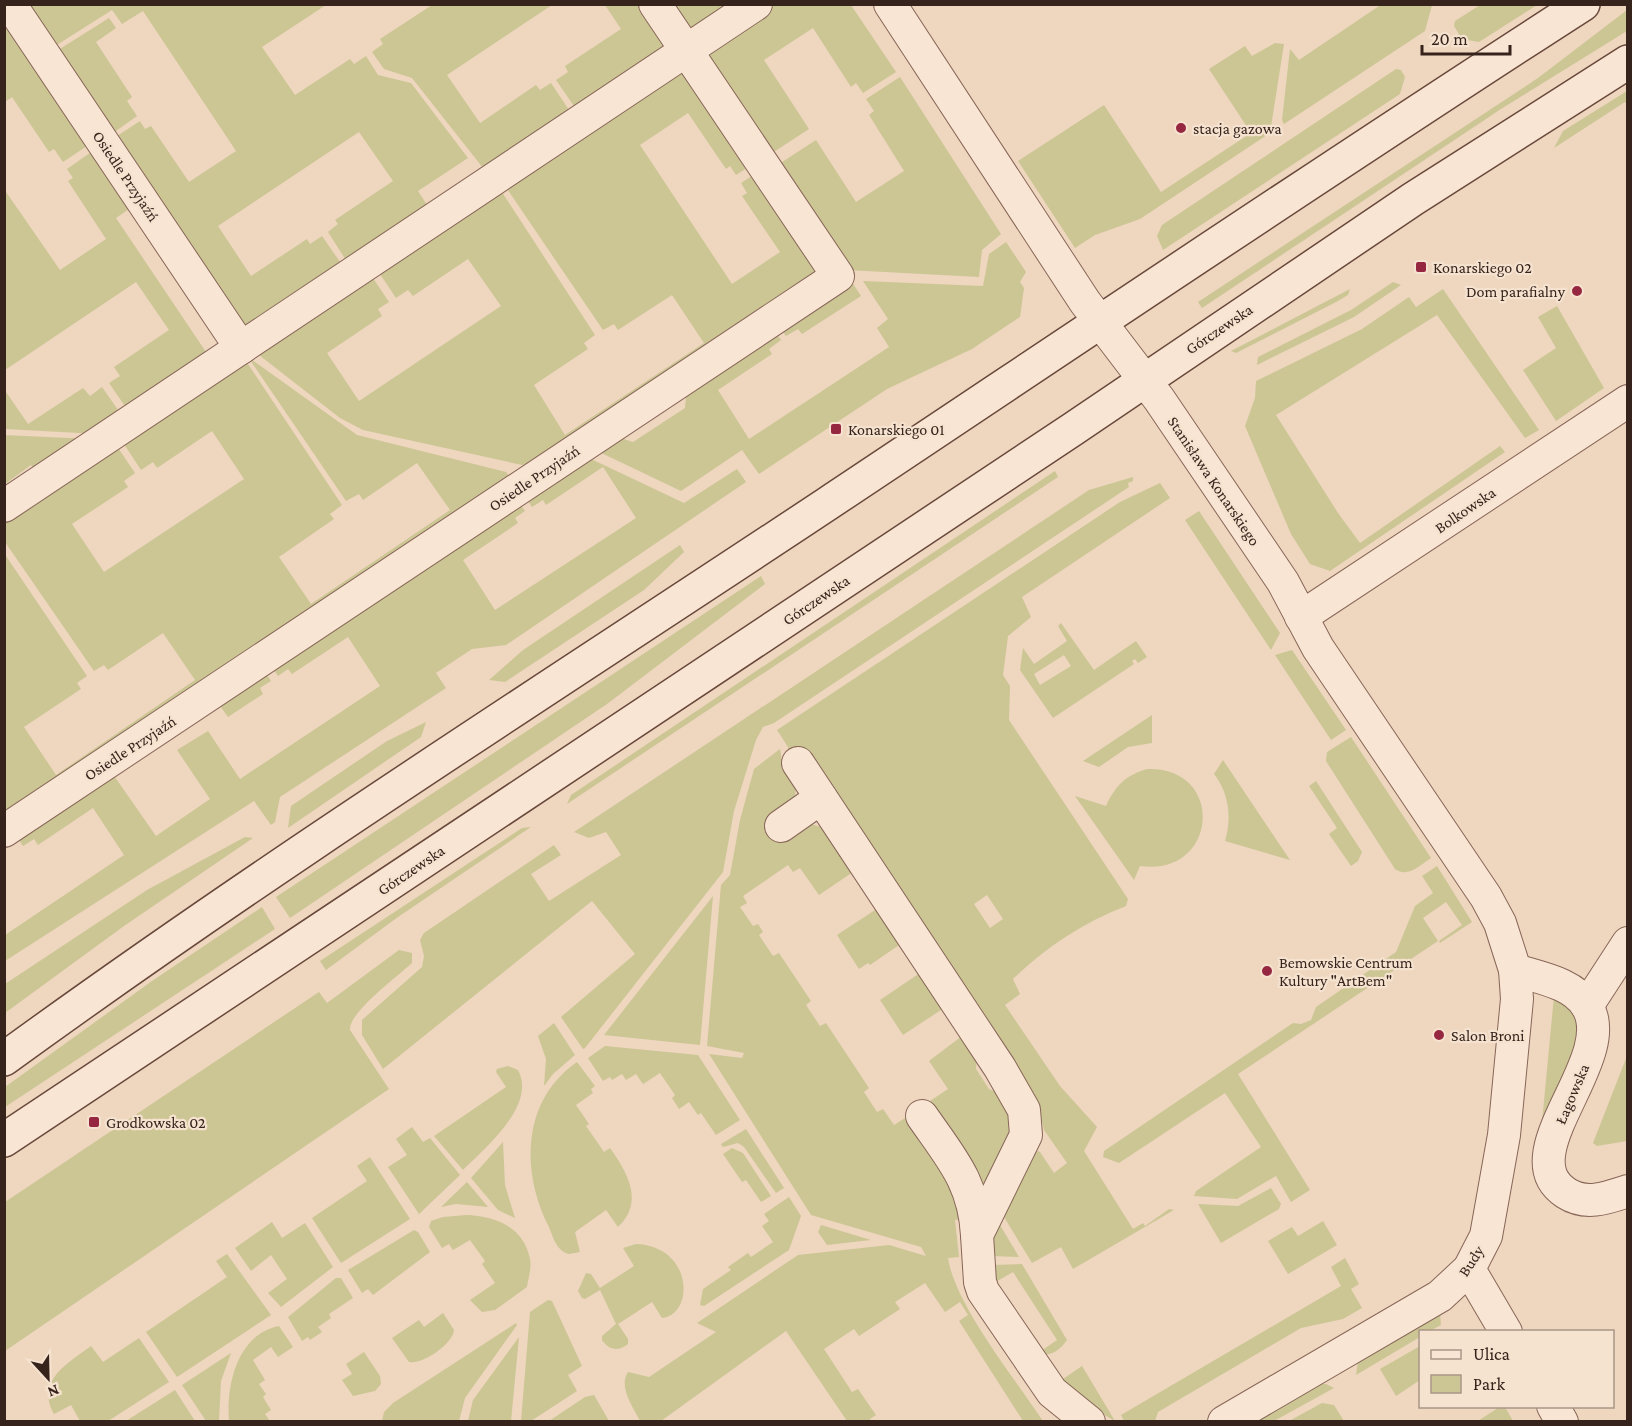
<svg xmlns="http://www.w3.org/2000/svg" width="1632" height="1426" viewBox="0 0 1632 1426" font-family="'Crimson Pro',serif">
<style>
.green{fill:#ccc694;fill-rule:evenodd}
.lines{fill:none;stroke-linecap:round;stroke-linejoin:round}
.minor-casing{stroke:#876658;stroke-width:34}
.secondary-casing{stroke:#68483b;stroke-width:36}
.minor{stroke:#f9e5d3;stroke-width:32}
.secondary{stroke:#f9e5d3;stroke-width:33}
.poi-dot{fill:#962740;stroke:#f5e2cf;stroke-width:2}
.labels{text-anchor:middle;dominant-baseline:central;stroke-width:4.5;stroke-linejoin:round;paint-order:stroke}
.poi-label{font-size:16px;fill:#36231c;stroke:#f5e2cf;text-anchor:start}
.street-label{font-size:16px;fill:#36231c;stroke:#f5e2cf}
</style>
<rect width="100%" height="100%" fill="#eed6bf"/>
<g class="green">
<polygon points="1382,4 1432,5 1425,31 1284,124 1282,120 1290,49 1299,60"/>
<polygon points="21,5 326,5 262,47 295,95 350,59 354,64 366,56 378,75 411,83 468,158 418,191 431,211 349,265 328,232 338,224 335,220 393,181 359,132 218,226 251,276 307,239 310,244 322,236 345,269 248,325 241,324 111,140 140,121 145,129 151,126 189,182 236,151 143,11 122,24 112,10 52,48"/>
<polygon points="432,5 552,5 447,75 480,123 536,85 540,90 551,83 573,116 487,173 412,78 384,69 372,52 383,44 380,39"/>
<polygon points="605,5 646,5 669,44 578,112 556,80 568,72 565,66 621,29"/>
<polygon points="665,5 739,5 694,33"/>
<polygon points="769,5 851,5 896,72 863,93 856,83 851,87 813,28 764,60 809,129 769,155 710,71 707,50"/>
<polygon points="1480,5 1480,4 1537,5 1479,42 1462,39 1454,26 1455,21"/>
<polygon points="1627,10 1627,31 1501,109 1202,308 1198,302 1538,78"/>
<polygon points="109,18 116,28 96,42 132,97 127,101 137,116 109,136 55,52"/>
<polygon points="4,21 93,142 63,162 54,149 49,152 12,97 5,102"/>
<polygon points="1275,43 1284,44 1270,133 1140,219 1095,235 1075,248 1018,161 1104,105 1161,192 1251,133 1209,69 1245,46 1252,56"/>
<polygon points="1396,69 1401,70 1405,77 1400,94 1163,250 1157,236 1162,225"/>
<polygon points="683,70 753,164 736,175 730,166 726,169 688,113 640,145 732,284 780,252 742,196 747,193 741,183 758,172 812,251 817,275 550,459 522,465 363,430 340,418 259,355 369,272 389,302 378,309 382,316 327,353 359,401 501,306 468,259 413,296 408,290 396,298 376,268 498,186 595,335 584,343 588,349 534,385 565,435 704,343 672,295 618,330 614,324 603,330 503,183"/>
<polygon points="900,77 1001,234 982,250 979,277 847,270 776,166 816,140 856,202 904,171 869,115 874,111 866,99"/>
<polygon points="1627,91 1627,105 1625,102 1554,148 1563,131"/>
<polygon points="97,148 135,205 116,218 210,358 129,412 109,383 120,376 114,367 169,330 136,282 5,370 4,189 60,270 106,239 68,181 73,178 67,169"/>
<polygon points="1006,242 1026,272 1020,282 1024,288 1020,317 972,349 887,389 759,474 742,450 681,491 593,449 614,436 633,442 685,408 687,387 774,330 781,340 769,349 772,354 718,390 749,439 889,347 877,328 888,319 863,281 983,286 989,254"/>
<polygon points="850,279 861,296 802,334 798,329 786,336 779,326"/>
<polygon points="1393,282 1401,285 1354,317 1257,365 1258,357 1351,310"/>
<polygon points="1350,289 1348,295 1338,301 1236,353 1231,351"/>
<polygon points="1443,289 1539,430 1525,438 1437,315 1276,415 1338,513 1360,543 1500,446 1505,452 1330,571 1310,564 1291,534 1245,426 1255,398 1256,381 1362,329 1409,297 1416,307"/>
<polygon points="1557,306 1604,388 1556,421 1523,370 1556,348 1538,317"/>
<polygon points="248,357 357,435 506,472 514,483 5,823 4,553 87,676 77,683 81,689 24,727 56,775 195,680 163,633 108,670 104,665 94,671 5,542 5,515 114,442 135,473 124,481 128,487 72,524 104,572 244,479 212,431 157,468 153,462 141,470 120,438 244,358 342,505 330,514 334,519 279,557 311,604 450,510 417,463 363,500 359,494 346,501"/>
<polygon points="102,387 123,417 98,434 5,429 4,389 28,424 83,388 90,396"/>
<polygon points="4,435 90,439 37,474 31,465 5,484"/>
<polygon points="589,458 684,503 737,469 746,482 506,645 472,649 436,673 446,688 280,797 275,822 271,825 254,801 5,961 5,935 124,855 93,808 38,845 34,839 23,846 15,834 110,770 156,836 210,799 177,750 208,731 240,779 380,686 348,637 292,674 288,669 278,676 270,664 517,500 525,511 515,518 518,523 463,560 495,610 636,518 603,467 546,505 543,500 532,507 524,495"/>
<polygon points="1055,471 1058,477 567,804 571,795"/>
<polygon points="1133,477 1133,481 1128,483 1129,487 774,723 763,727 756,740 734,811 723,872 585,1048 583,1049 561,1017 635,954 592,901 383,1069 362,1035 362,1020 422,967 424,956 420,940 424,933 554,845 561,855 531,874 549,901 621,855 606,832 589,838 574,832 1089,490"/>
<path d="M1160,483L1170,498L1022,597L1031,617L1008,636L1003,675L1010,686L1009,720L1128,899L1126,906C1084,922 1046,947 1013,979L1020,994L1005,1005L1060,1086L1097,1127L1084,1151L1133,1229L1143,1223L1145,1226L1169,1209L1174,1210L1073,1269L1061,1247L1032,1263L1001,1212L1035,1150L1040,1152L1054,1173L1067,1163L1044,1130L1039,1108L790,763L788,747L777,730L1120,502ZM987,895L1003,919L990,928L974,904Z"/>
<polygon points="1199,511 1280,633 1271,650 1185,520"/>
<polygon points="680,545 684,552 644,590 505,682 489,680 523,650"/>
<polygon points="761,576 765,584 607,704 290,918 276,897"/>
<path d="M1061,623L1094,670L1136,641L1147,657L1138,663L1135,659L1132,661L1134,664L1053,718L1020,670L1023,648L1034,664L1067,641L1058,626ZM1064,655L1071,666L1040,685L1034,674Z"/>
<polygon points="1292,650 1346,730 1331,740 1275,655"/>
<polygon points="263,669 271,681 260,688 263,694 228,717 220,706"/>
<polygon points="1152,715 1152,743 1128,747 1099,767 1083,761"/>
<polygon points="426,722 421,737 288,828 291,806 387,741"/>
<path d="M1351,737L1431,858C1419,866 1408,878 1395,869L1326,761L1327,752Z"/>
<path d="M780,749L783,766L796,788L795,798L811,824L821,827L853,872L819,895L800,868L793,872L788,865L743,896L747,903L740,907L753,926L758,924L763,932L759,935L773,956L779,953L811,1001L806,1005L820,1026L826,1023L869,1088L864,1092L877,1112L883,1109L894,1125L905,1118L945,1175L963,1219L955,1220L959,1257L948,1258C955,1305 1016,1380 1043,1421H1023L959,1321L968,1315L960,1302L945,1312L925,1283L895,1302L900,1309L859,1336L854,1329L824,1349L852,1392L858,1389L876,1415L870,1419L871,1421H847L786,1331L661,1421H640C633,1407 618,1387 628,1372L649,1377L716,1332L697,1323L798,1255L889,1245L926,1256L921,1247L811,1215L709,1054L742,1058L744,1053L707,1046L721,885L730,875L740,820L754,769Z"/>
<path d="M1223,760L1290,860L1225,841C1232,818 1229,793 1214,774Z"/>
<path d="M1147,769C1226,766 1219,877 1140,866L1134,880L1075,796L1106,806C1115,786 1126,775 1147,769Z"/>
<polygon points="1316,781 1362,852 1358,861 1351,866 1329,834 1337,828 1309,786"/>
<polygon points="531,827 398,917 326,970 320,961 522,828"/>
<polygon points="245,837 253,838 124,926 5,1013 5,984 147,890"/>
<polygon points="1437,866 1472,922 1440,943 1439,941 1462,925 1446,902 1423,918 1438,941 1238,1074 1310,1190 1291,1202 1276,1176 1237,1199 1194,1196 1196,1191 1261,1147 1225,1093 1119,1163 1103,1157 1104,1151 1293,1023 1301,1024 1311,1020 1316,1007 1396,952 1415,906 1433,893 1422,876"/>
<polygon points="713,896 700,1045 604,1035"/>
<polygon points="262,907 275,929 5,1107 5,1087 152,981"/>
<polygon points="878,908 902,943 870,965 868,963 859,969 837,935"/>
<path d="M399,950L412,953V963C398,976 348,1013 350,1030L389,1089L5,1351V1202L319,992L327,1003Z"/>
<polygon points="920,973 944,1008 903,1035 880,1000"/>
<polygon points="1554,996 1578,1009 1580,1037 1540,1143"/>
<polygon points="554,1023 575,1055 553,1074 544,1086 546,1059 538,1036"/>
<polygon points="962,1036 977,1057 976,1069 989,1089 1001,1094 1016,1122 984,1191 980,1179 930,1101 948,1089 929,1061"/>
<polygon points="605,1046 698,1055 740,1120 716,1135 701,1113 698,1115 689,1102 679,1109 672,1098 675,1095 660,1073 643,1084 636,1074 626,1080 622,1074 612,1080 610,1077 603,1081 588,1058"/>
<polygon points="1627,1056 1627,1141 1597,1146 1593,1143"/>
<path d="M577,1062L595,1086L591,1089L593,1093L576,1105L589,1124L586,1126L604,1152L610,1148C627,1172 645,1202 618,1227L606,1210L575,1232L580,1252L569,1254C556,1251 553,1236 548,1225C521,1170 522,1100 577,1062Z"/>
<path d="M508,1066L518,1070C537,1105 485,1148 463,1170L434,1136L506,1087L496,1072L497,1069Z"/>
<polygon points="412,1127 423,1142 430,1138 460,1175 419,1214 388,1167 407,1155 396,1139"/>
<polygon points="746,1129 784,1188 776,1193 744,1147 738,1143 723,1147 721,1144"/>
<polygon points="503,1142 505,1185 515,1218 498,1210 471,1178"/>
<polygon points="732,1148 743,1153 771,1196 761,1202 746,1180 742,1182 723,1154"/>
<polygon points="370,1157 410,1219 341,1263 312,1218 367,1181 357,1166"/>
<polygon points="467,1182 488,1207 456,1204 441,1207"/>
<polygon points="1271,1188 1281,1204 1279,1209 1221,1243 1198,1204 1238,1206"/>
<polygon points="789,1197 801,1216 789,1250 704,1306 700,1305 703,1289 731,1270 728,1267 748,1253 751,1257 773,1242 762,1226 769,1221 764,1214"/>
<path d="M466,1215C495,1216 524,1227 530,1259C532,1267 528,1279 527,1287L495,1310L482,1312L470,1300L495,1283L482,1264L485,1261L470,1240L453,1250L449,1244L442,1248L429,1227L431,1221L443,1217Z"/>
<polygon points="997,1220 1019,1257 991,1256 989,1235"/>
<polygon points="1323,1221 1337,1245 1288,1274 1268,1241 1292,1227 1298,1236"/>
<polygon points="272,1222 282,1238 305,1223 333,1267 281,1307 268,1293 287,1279 271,1255 251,1271 235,1248"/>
<polygon points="821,1225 871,1240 827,1245 818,1232"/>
<polygon points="414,1230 418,1232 430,1252 373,1295 368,1289 362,1293 348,1270"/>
<path d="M636,1244C693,1246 695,1314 662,1318L652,1302L618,1324L628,1339V1344C618,1352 609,1350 602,1340V1336L616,1324L600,1290L585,1299L582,1298L578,1291L586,1273L591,1274L600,1288L634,1266L623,1248Z"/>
<polygon points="227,1254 271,1315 177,1377 146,1332 227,1277 216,1261"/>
<polygon points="1345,1258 1359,1284 1351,1289 1362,1308 1343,1319 1301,1328 1158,1412 1155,1421 1124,1421 1121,1415 1341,1286 1331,1267"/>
<path d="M1022,1264L1067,1340C1059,1351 1051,1357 1038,1353L1057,1340L1013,1272L994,1283L991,1265Z"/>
<polygon points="336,1278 341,1278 353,1298 329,1314 331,1318 318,1327 322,1332 310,1340 308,1337 302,1341 288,1317"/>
<polygon points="548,1300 552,1301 582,1366 568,1375 577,1391 531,1421 521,1421 530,1312"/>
<polygon points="1440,1312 1441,1325 1430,1331 1420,1332 1420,1337 1356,1375 1358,1362"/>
<path d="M443,1313L454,1330C453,1344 422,1365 409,1362L392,1338L419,1320L424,1327Z"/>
<polygon points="516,1323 517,1325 465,1398 459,1421 382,1421 384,1412 393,1403"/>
<path d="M279,1326L293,1347L278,1357L271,1347L253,1360L265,1380L259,1384L266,1394L263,1397L271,1410L265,1414L270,1421H229C226,1386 237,1334 279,1326Z"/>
<polygon points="519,1337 511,1421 468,1421 473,1400"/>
<path d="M139,1338L169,1382L108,1421H80L71,1405L54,1414C36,1380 67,1364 91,1346L103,1362Z"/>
<polygon points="1420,1346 1420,1380 1396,1396 1380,1369"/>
<polygon points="364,1352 380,1376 381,1384 375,1391 353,1396 342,1380 352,1374 346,1364"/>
<polygon points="231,1353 221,1381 219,1421 206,1421 182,1385"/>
<polygon points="1082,1366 1115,1421 1074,1398 1062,1383 1063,1379"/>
<polygon points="1317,1384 1326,1384 1334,1388 1274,1421 1257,1421 1257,1418"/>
<polygon points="175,1390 195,1421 126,1421"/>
<polygon points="594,1395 609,1421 549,1421 585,1397"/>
<polygon points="1322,1403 1334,1405 1344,1421 1289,1421"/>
<polygon points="1501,1406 1505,1407 1513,1421 1478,1421"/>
</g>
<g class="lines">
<defs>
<g id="minor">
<polyline points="10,4 241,348"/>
<polyline points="890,4 1085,302 1159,399 1283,582 1318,648 1486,897 1500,923 1515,970 1517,999 1504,1135 1486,1236 1469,1269 1440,1296 1224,1422"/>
<polyline points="4,506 756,4"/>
<polyline points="1301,617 1628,401"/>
<polyline points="798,763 1000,1068 1024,1110 1026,1135 977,1235 980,1282 983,1291 1052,1392 1089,1422"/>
<polyline points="781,826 821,798"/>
<polyline points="4,831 838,276 655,4"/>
<path d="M1515,970C1540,978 1573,983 1587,1006C1620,1059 1507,1154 1566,1193C1586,1206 1607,1198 1628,1191"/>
<polyline points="1587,1006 1628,943"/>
<path d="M922,1116C951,1158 974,1182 977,1235"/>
<polyline points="1469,1269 1506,1332"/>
<polyline points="1553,1406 1562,1422"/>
</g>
<g id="secondary">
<path d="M4,1059C272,864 551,687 827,504C1078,337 1328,168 1583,4"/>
<polyline points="4,1140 1073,429 1413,199 1628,62"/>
</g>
</defs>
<use href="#minor" class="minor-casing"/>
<use href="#secondary" class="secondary-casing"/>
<use href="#minor" class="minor"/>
<use href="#secondary" class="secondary"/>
</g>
<g class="poi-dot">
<circle cx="1181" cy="128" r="6"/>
<rect x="1415" y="261" width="12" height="12" rx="3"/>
<circle cx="1577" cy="291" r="6"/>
<rect x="830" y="423" width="12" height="12" rx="3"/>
<circle cx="1267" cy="971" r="6"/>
<circle cx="1439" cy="1035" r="6"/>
<rect x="88" y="1116" width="12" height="12" rx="3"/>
</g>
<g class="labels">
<g class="poi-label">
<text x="1193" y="128">stacja gazowa</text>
<text x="1433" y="267">Konarskiego 02</text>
<text x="1565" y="291" text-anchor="end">Dom parafialny</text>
<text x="848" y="429">Konarskiego 01</text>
<text x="1279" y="962">Bemowskie Centrum<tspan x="1279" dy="18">Kultury "ArtBem"</tspan></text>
<text x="1451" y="1035">Salon Broni</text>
<text x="106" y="1122">Grodkowska 02</text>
</g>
<g class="street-label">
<text transform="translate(126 176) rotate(56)">Osiedle Przyjaźń</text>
<text transform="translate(1219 329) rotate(-34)">Górczewska</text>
<text transform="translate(534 478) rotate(-34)">Osiedle Przyjaźń</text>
<text transform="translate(1214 481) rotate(56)">Stanisława Konarskiego</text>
<text transform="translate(1465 510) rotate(-34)">Bolkowska</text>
<text transform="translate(816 600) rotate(-34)">Górczewska</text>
<text transform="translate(130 748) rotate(-33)">Osiedle Przyjaźń</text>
<text transform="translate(411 870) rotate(-34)">Górczewska</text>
<text transform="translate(1572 1094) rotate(-67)">Łagowska</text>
<text transform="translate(1471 1261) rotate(-57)">Budy</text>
</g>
</g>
<rect width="1632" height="1426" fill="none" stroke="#36231c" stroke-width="12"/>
<rect x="1419" y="1330" width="195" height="78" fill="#f5e2cf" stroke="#a99687" stroke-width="1.5"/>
<rect x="1431" y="1350" width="30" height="9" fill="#f9e5d3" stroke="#a99687" stroke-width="1.5"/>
<text x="1473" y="1360" font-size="18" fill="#36231c">Ulica</text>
<rect x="1431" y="1375" width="30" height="18" fill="#ccc694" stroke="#a99687" stroke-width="1.5"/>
<text x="1473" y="1390" font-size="18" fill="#36231c">Park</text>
<g transform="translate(48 1378) rotate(158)" stroke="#f5e2cf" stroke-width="4.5" paint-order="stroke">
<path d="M0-4.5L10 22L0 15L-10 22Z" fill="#36231c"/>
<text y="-9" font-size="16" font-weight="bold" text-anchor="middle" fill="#36231c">N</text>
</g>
<path d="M1422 45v9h88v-9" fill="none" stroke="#36231c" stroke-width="3"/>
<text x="1431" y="45" font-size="18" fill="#36231c" stroke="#f5e2cf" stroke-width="4.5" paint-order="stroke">20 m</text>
</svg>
